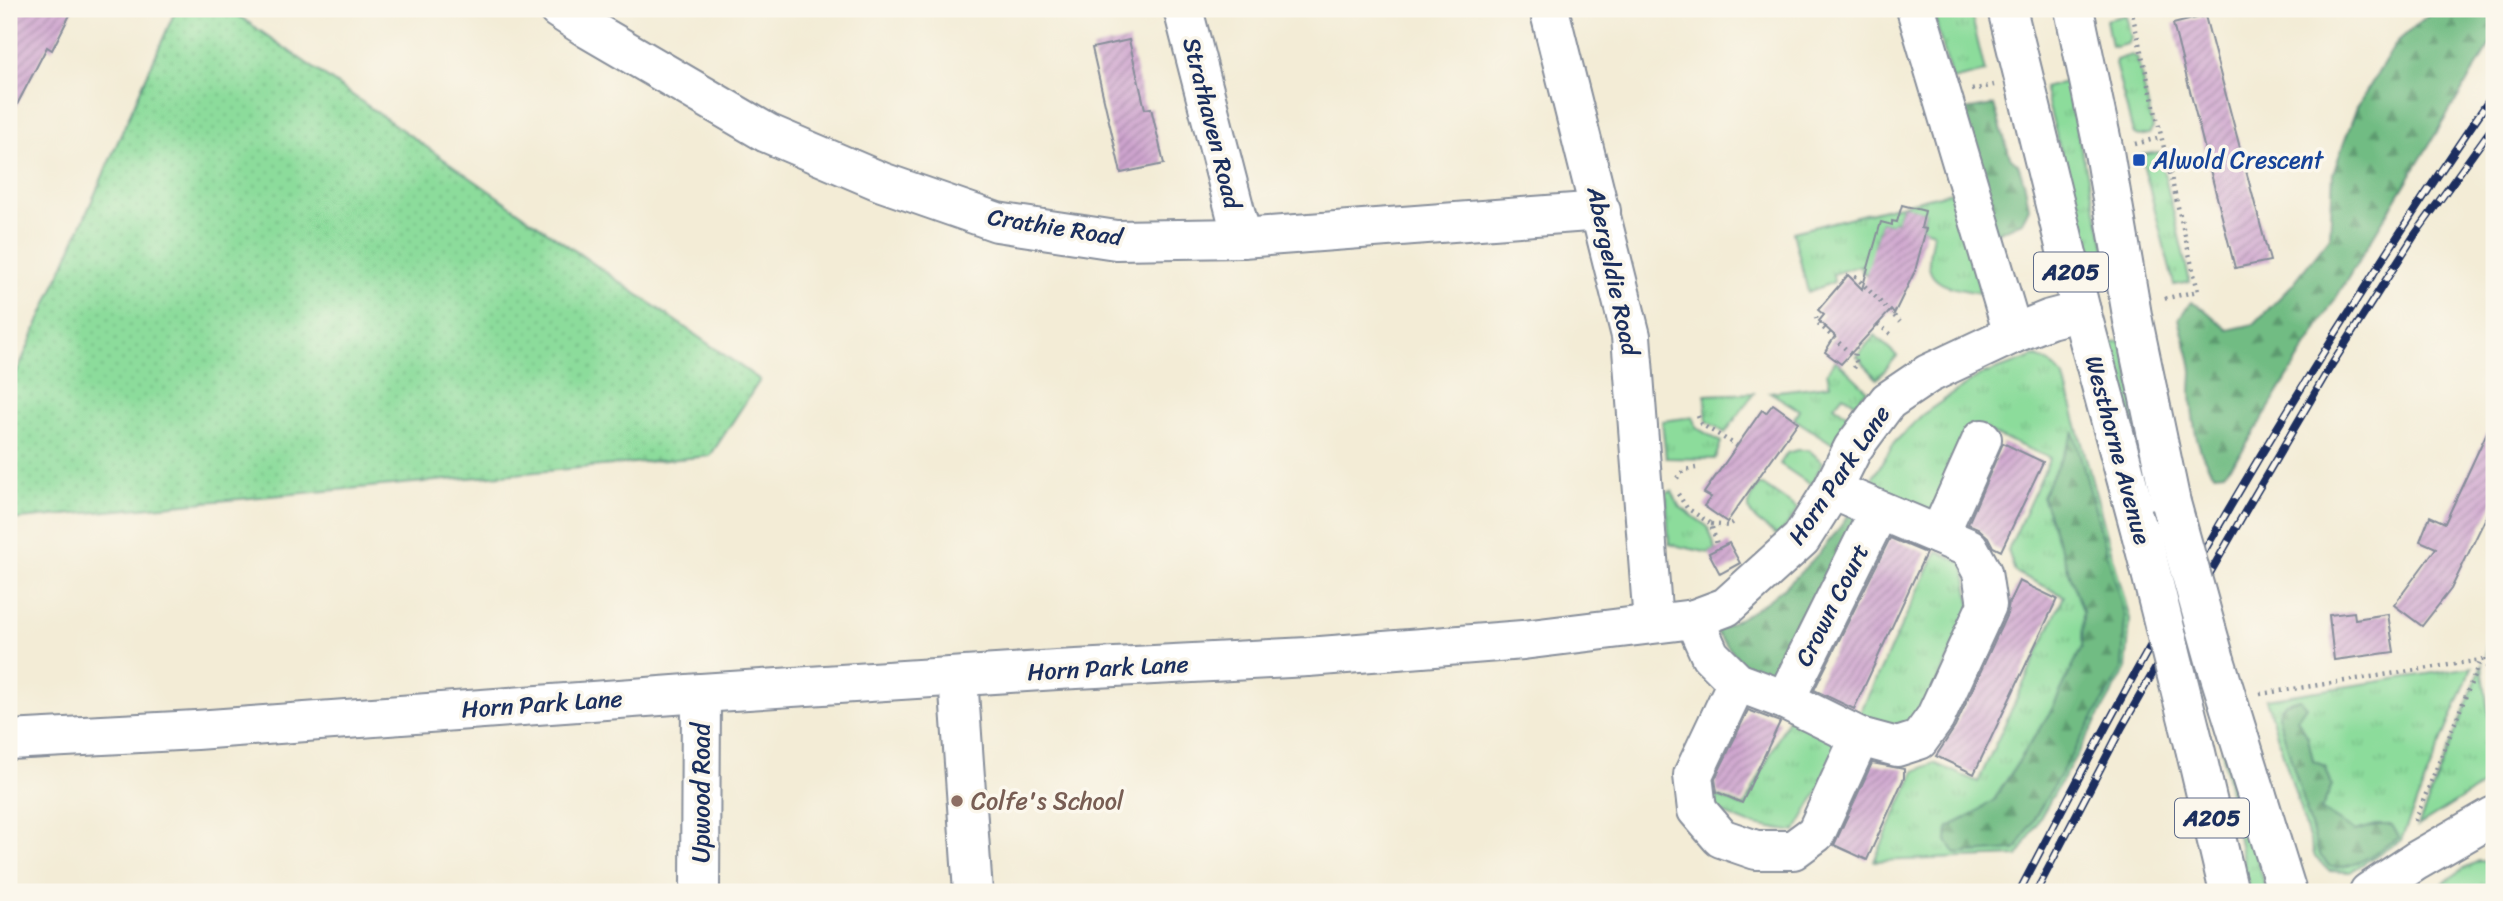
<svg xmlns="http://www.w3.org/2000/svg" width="2503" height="901" viewBox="0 0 2503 901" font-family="Sriracha,sans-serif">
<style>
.grass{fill:url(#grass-tufts);stroke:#54867c;stroke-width:2}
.forest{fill:url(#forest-firs);stroke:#467670;stroke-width:2}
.garden{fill:url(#garden-dots);stroke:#54867c;stroke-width:2}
.building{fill:url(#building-hatch)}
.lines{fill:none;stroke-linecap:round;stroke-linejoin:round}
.minor-casing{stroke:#878e9a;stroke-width:42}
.highway-casing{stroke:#878e9a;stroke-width:42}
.path{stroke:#878e9a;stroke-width:4.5;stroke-dasharray:2 5;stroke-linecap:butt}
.minor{stroke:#fff;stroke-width:38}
.highway{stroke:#fff;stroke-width:38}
.rail-casing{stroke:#1b2f5e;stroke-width:8}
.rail{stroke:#fbf7ec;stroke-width:5;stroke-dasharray:16;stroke-linecap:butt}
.highway-bridge-casing{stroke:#878e9a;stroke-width:42;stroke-linecap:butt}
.highway-bridge{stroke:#fff;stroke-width:38}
.transit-dot{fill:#1a4fb4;stroke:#fbf7ec;stroke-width:2.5}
.education-dot{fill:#8d6e63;stroke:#fbf7ec;stroke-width:2.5}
.labels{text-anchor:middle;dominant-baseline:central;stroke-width:7;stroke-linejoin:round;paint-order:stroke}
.shield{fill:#fbf7ec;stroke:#5e6b89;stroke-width:2}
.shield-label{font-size:23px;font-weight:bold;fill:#1b2f5e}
.street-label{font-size:24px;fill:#1b2f5e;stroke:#fbf7ec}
.transit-label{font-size:24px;fill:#164399;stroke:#fbf7ec;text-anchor:start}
.education-label{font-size:24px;fill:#785e54;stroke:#fbf7ec;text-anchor:start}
</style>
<defs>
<pattern id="grass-tufts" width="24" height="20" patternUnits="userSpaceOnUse" patternTransform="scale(1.75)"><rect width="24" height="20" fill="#8cdc9b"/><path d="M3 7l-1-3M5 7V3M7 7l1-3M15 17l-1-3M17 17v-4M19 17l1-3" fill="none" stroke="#78bd88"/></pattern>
<pattern id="forest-firs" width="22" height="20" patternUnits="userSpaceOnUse" patternTransform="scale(1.75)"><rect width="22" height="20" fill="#71bc83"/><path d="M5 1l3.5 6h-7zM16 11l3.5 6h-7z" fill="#5c996e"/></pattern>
<pattern id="garden-dots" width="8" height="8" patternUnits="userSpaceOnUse" patternTransform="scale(1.75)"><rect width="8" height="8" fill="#8cdc9b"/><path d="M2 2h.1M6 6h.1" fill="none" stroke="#78bd88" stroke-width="1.8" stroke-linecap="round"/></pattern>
<pattern id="building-hatch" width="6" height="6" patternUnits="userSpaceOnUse" patternTransform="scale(1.75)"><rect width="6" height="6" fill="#cea4ce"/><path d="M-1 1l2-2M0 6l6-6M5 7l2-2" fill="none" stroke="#a686aa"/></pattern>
</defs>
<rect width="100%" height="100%" fill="#fbf7ec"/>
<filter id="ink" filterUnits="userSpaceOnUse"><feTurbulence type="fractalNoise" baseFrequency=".0143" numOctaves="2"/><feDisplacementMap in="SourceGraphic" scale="14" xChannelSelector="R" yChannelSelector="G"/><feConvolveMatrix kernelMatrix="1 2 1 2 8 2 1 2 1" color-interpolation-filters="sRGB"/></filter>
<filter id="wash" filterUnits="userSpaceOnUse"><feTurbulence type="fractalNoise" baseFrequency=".00686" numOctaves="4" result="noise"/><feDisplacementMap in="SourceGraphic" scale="28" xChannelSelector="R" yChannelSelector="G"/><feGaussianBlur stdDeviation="1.57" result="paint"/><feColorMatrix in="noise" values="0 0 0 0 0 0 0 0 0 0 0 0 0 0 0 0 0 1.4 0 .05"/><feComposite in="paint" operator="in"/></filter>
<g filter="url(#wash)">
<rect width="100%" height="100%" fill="#f3ecd6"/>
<g class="grass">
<polygon points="1932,9 1970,9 1985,72 1952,80"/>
<polygon points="2126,15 2131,38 2127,44 2115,47 2111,46 2106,20"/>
<polygon points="2131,55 2137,57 2153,128 2149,134 2139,136 2134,134 2132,129 2115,64 2116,60"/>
<polygon points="2065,82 2114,284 2096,288 2044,88"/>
<polygon points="2159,152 2190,282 2174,285 2141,155"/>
<path d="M1952,192L1981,293C1964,290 1931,288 1929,266C1928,255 1932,242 1933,232L1921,228L1925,212L1902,205L1897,222L1893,221L1892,225L1881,222L1875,243L1879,280L1862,272L1861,265L1833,274L1834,282L1808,292L1793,232Z"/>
<polygon points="1875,335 1897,356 1877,379 1857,356"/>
<polygon points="2123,340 2144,458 2108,344"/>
<polygon points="2035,356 2051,364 2064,378 2130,619 2126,669 2018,856 1874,861 1915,771 1934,763 1978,782 2064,596 2015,572 2008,550 2050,458 1977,427 1932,519 1867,487 1895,442 1922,415 1979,376"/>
<polygon points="1836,360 1867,390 1856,404 1843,395 1834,406 1848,415 1833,444 1794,419 1799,410 1770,392 1830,385 1827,372"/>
<polygon points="1754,393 1725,433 1707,421 1705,395"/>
<polygon points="1692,417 1697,428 1721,442 1715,459 1666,458 1662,421"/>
<polygon points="1797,450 1809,450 1823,463 1811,485 1780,464 1787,453"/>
<path d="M1759,485H1763L1798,509L1787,526L1778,536C1756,520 1736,512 1759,485Z"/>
<polygon points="1672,491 1679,506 1708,527 1716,550 1709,553 1669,544 1666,493"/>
<polygon points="1937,551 1964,564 1971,608 1924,713 1902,729 1857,719"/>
<polygon points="2494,593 2494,654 2486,655 2488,619"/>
<polygon points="2482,665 2494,756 2494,778 2418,826"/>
<polygon points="2472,667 2401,840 2350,872 2329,871 2315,857 2266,699"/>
<polygon points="1789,717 1847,740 1795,832 1749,824 1717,811 1713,794 1744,807"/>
<polygon points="2225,749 2267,892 2249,892 2222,750"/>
<polygon points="2479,861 2494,862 2494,892 2430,892 2466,867"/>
</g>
<g class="forest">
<path d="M2435,9H2494V38L2244,449L2224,473L2215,474C2197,457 2192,418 2191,393C2191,385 2192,378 2192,371C2191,355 2182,335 2179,318L2191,302L2204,309L2228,330L2254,324L2291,286L2330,237L2333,173L2357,107L2397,42Z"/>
<polygon points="1994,105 2010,157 2018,164 2025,185 2029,208 2022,222 1992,235 1958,111"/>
<polygon points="2074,433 2125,617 2122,669 2016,850 1956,854 1947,841 1948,827 1970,816 1994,800 2052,709 2082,647 2083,611 2042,496"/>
<path d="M1850,513L1858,515L1784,677L1757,682L1715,631C1773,605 1815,564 1850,513Z"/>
<path d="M2300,699L2306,706L2297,719L2308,737L2313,761L2325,766L2332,785L2321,810L2355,831L2376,825H2392L2399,837C2377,851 2357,870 2330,867L2319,854L2278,715C2280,702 2289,702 2300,699Z"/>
</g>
<polygon class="garden" points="176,9 229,9 760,380 710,456 9,520 9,390"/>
<g id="blocks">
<g class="building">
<polygon points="9,9 73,9 52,50 47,47 9,120"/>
<polygon points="2205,16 2270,261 2235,268 2173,24"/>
<polygon points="1129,40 1145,109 1151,108 1164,164 1121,173 1092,48"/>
<polygon points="1902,205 1925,211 1921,228 1926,229 1915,271 1894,314 1891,310 1841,364 1825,352 1835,336 1819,321 1824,315 1818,310 1848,275 1862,289 1881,222 1892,225 1892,221 1897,222"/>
<polygon points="1773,404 1798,422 1727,522 1704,506 1711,497 1704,493 1762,410 1766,413"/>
<polygon points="2494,417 2494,501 2451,589 2422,626 2394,605 2436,548 2420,541 2430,516 2445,523"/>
<polygon points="2003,443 2043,462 2001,551 1993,547 1988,537 1978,528 1968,524"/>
<polygon points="1890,538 1926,553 1854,709 1814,690"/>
<polygon points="1729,543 1740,563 1720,574 1709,553"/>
<polygon points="2019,581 2057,599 1974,774 1936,756 1955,727 2007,614 2009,602"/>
<polygon points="2354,612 2355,619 2388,614 2394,652 2334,660 2329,615"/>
<polygon points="1748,710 1780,722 1742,803 1717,792 1715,779"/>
<polygon points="1872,763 1904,769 1904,778 1867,860 1834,845"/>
</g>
</g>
</g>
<g filter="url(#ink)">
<use href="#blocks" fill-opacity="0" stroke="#878e9a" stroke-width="2"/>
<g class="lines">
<defs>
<g id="minor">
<polyline points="558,9 587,28 767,133 882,182 997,222 1116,240 1242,238 1601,211"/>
<polyline points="1183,9 1242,238"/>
<polyline points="1549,9 1631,336 1653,623"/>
<polyline points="1916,9 2013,334"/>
<polyline points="1939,535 1982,439"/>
<polyline points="1694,619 1710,655 1737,682 1785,700 1860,737 1897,747 1919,740 1935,718 1987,605 1982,572 1969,548 1832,490"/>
<polyline points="958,677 973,892"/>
<polyline points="1737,682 1693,775 1697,810 1721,838 1756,850 1793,850 1816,833 1860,737"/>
<polyline points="1785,700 1879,511"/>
<polyline points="9,740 196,730 701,693 1057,670 1308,657 1523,640 1694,619 1726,607 1801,539 1832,490 1853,448 1888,401 1928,374 2013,334 2050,319 2081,311"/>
<polyline points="700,892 701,693"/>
<polyline points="2369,892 2416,861 2494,816"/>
</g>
<g id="highway">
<polyline points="2007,9 2081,311 2141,533"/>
<polyline points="2074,9 2104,152 2133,321 2171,503"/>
<polyline points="2215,660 2287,892"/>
<polyline points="2194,744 2229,892"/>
</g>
</defs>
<use href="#minor" class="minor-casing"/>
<use href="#highway" class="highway-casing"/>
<g class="path">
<polyline points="2131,9 2198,291 2163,299"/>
<polyline points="196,10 196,9"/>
<polyline points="1972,90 1994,85"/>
<polyline points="2135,144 2162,137"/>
<polyline points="1855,276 1900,322"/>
<polyline points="1816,317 1817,322 1854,357"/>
<polyline points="1878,324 1893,336"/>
<polyline points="1854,368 1857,363 1854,357 1856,348"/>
<polyline points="1698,416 1701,424 1737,446"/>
<polyline points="1677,478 1684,470 1696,468"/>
<polyline points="1678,494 1687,508 1711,524 1718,548"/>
<polyline points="1711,524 1728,526 1735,521"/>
<polyline points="2486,659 2494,726"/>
<polyline points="2260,694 2494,658"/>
<polyline points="2415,821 2480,661"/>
</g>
<use href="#minor" class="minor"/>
<use href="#highway" class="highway"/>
<defs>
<g id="rail">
<path d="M2019,892C2058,817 2097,742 2138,668C2247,471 2366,278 2494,93"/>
<polyline points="2036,892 2122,727 2246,510 2329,369 2414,236 2494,125"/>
</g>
</defs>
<use href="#rail" class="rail-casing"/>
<use href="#rail" class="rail"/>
<defs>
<g id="highway-bridge">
<polyline points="2171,503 2215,660"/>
<polyline points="2141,533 2194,744"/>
</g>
</defs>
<use href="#highway-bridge" class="highway-bridge-casing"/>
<use href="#highway-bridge" class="highway-bridge"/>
</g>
</g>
<rect class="transit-dot" x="2132" y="153" width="14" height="14" rx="3.5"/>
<circle class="education-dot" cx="957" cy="801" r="7"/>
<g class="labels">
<g class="shield">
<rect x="2034" y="252.5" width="74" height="39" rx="5"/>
<rect x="2175" y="798.5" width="74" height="39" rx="5"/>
</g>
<g class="shield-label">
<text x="2071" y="272">A205</text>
<text x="2212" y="818">A205</text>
</g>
<g class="street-label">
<text transform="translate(1212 123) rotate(76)">Strathaven Road</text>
<text transform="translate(1055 227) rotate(9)">Crathie Road</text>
<text transform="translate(1613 271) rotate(78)">Abergeldie Road</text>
<text transform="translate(2118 450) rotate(75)">Westhorne Avenue</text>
<text transform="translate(1839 475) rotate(-56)">Horn Park Lane</text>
<text transform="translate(1832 605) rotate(-63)">Crown Court</text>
<text transform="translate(1108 668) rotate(-3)">Horn Park Lane</text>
<text transform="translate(542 704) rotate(-4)">Horn Park Lane</text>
<text transform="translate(701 793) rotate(-90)">Upwood Road</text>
</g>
<g class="transit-label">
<text x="2153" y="160">Alwold Crescent</text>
</g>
<g class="education-label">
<text x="971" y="801">Colfe's School</text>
</g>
</g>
<rect width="2503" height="901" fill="none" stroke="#fbf7ec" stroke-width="35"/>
</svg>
